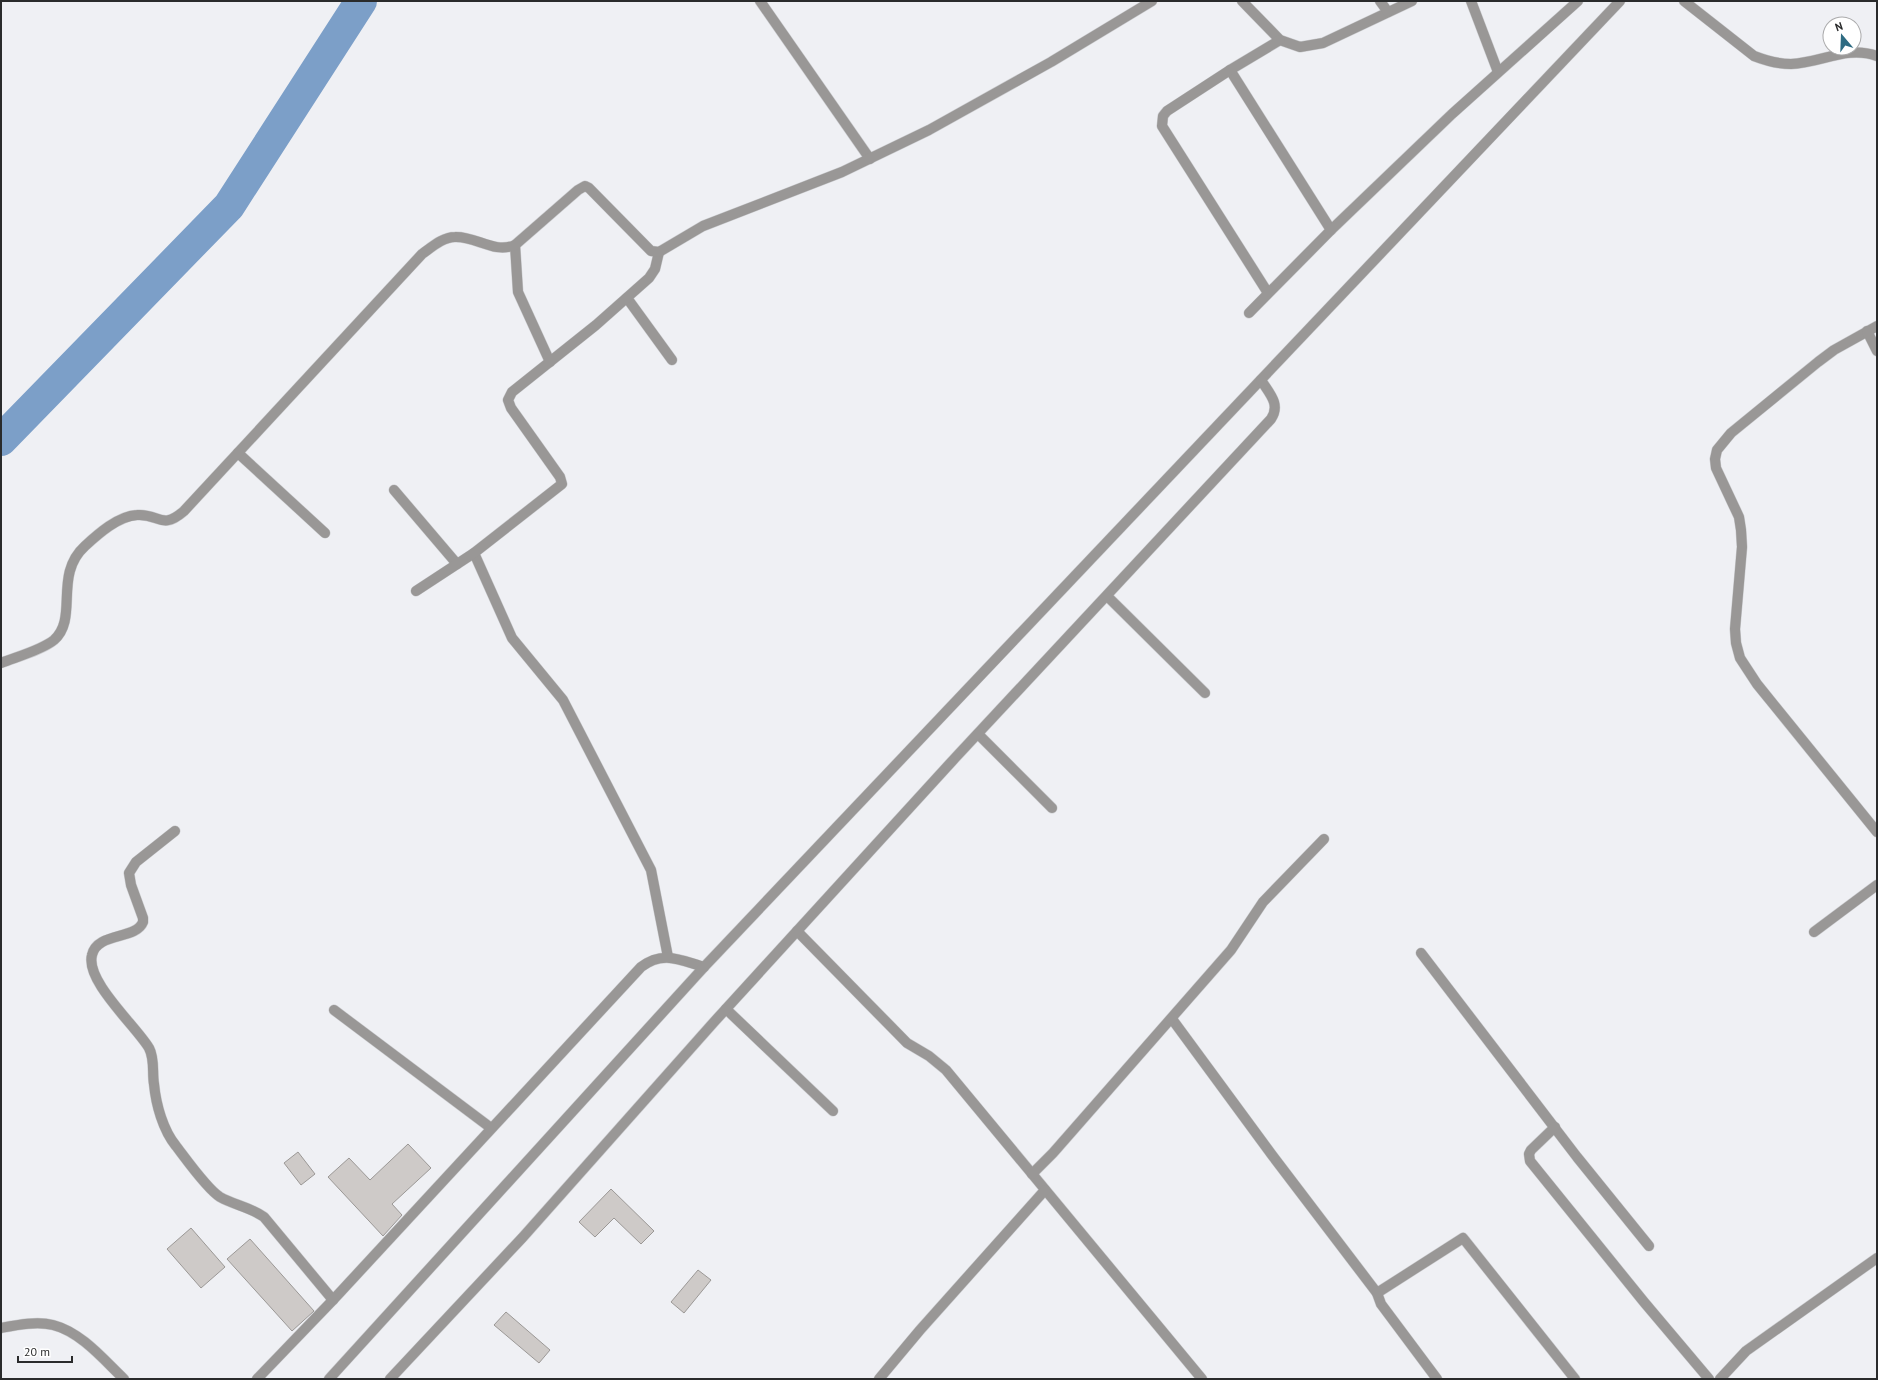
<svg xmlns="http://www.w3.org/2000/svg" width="1878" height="1380" viewBox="0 0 1878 1380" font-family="'PT Sans',sans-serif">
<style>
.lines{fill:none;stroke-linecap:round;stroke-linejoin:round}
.river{stroke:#7c9fc8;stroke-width:32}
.building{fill:#cecac8;stroke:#9b9896}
.minor-casing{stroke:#cccdd0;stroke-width:11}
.minor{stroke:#999796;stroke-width:10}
</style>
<rect width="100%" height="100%" fill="#eff0f4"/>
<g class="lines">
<polyline class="river" points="1,440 229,206 361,1"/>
</g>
<g class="building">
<polygon points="408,1144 431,1168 392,1204 402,1215 383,1236 328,1177 349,1158 370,1180"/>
<polygon points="298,1152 315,1174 301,1185 284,1163"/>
<polygon points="611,1189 654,1231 641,1244 614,1218 595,1237 579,1222"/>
<polygon points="191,1228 225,1267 201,1288 167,1249"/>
<polygon points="250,1239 314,1311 292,1331 227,1259"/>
<polygon points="698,1270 711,1280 684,1313 671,1302"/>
<polygon points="506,1312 550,1350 539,1363 494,1325"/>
</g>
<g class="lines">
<defs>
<g id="minor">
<polyline points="760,1 870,159"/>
<polyline points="1242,1 1280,40 1300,47 1323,43 1412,1"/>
<polyline points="1380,1 1388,12"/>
<polyline points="1471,1 1498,72"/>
<path d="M1684,1L1754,56C1767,61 1778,64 1791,64C1821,63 1847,45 1877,56"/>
<polyline points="1230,70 1331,230"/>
<polyline points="515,245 518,292 550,362"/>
<polyline points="1268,293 1162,126 1163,116 1167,111 1230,70 1280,40"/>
<polyline points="627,298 672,360"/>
<polyline points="1249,313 1331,230 1452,114 1578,1"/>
<polyline points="1877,326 1834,350 1818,362 1731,433 1717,450 1715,459 1716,468 1739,517 1741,530 1742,547 1735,629 1736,643 1740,658 1757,684 1877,832"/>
<polyline points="1867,331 1877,351"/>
<polyline points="238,453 325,533"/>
<polyline points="394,490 457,564"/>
<polyline points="474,553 512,638 563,700 651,870 668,957"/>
<polyline points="416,591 474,553 562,484 560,477 511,408 508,400 512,392 596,325 649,278 655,269 659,252"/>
<polyline points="1107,596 1205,693"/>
<path d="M1,663C16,657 42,650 54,640C79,618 53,575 85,546C98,534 118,516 137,515C159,513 161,531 184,511L422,254C432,247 443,237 455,237C476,236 494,254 515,245L578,190L585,186L589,188L651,251L659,252L703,226L842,172L929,130L1051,62L1152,1"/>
<polyline points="978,734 1052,808"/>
<path d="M175,831L136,862L129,873L131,885L143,918V922C136,940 97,932 92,955C85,981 136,1026 149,1048C155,1059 152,1073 154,1084C156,1105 163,1130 176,1146C186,1159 207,1189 220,1197C234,1205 250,1207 264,1217L333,1300"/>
<polyline points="797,931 907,1043 929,1056 946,1070 1202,1379"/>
<polyline points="1814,932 1877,885"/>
<polyline points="1421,953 1577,1157 1649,1246"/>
<polyline points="726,1009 833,1111"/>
<polyline points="334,1010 491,1128"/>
<polyline points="1172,1019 1272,1155 1377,1293 1381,1304 1437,1379"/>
<polyline points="1555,1127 1531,1150 1529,1154 1530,1161 1644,1302 1709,1379"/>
<polyline points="1032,1174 1053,1153 1231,950 1263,902 1324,839"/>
<polyline points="1377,1293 1463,1238 1575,1379"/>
<path d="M1,1328C17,1325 37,1321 53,1325C81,1332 104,1360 124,1379"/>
<path d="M257,1379L333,1300L641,967C663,950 680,960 704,967"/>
<polyline points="329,1379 704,967 1620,1"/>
<path d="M390,1379L523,1237L714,1022L955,758L1271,419C1281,404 1269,393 1261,380"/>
<polyline points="879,1379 920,1330 1045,1190"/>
<polyline points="1720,1379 1746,1351 1877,1258"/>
</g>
</defs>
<use href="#minor" class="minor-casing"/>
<use href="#minor" class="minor"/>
</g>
<rect width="1878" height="1380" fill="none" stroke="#2a2b2c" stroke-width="4"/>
<g transform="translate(1842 36) rotate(341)"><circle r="19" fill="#ffffff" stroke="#aaaaab"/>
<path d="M0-3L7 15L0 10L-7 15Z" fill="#2e6b82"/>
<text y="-6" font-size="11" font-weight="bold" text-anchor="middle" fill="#2a2b2c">N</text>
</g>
<path d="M18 1356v6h54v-6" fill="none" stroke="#2a2b2c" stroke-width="2"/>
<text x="24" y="1356" font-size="12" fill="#2a2b2c" stroke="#ffffff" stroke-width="3" paint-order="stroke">20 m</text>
</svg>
